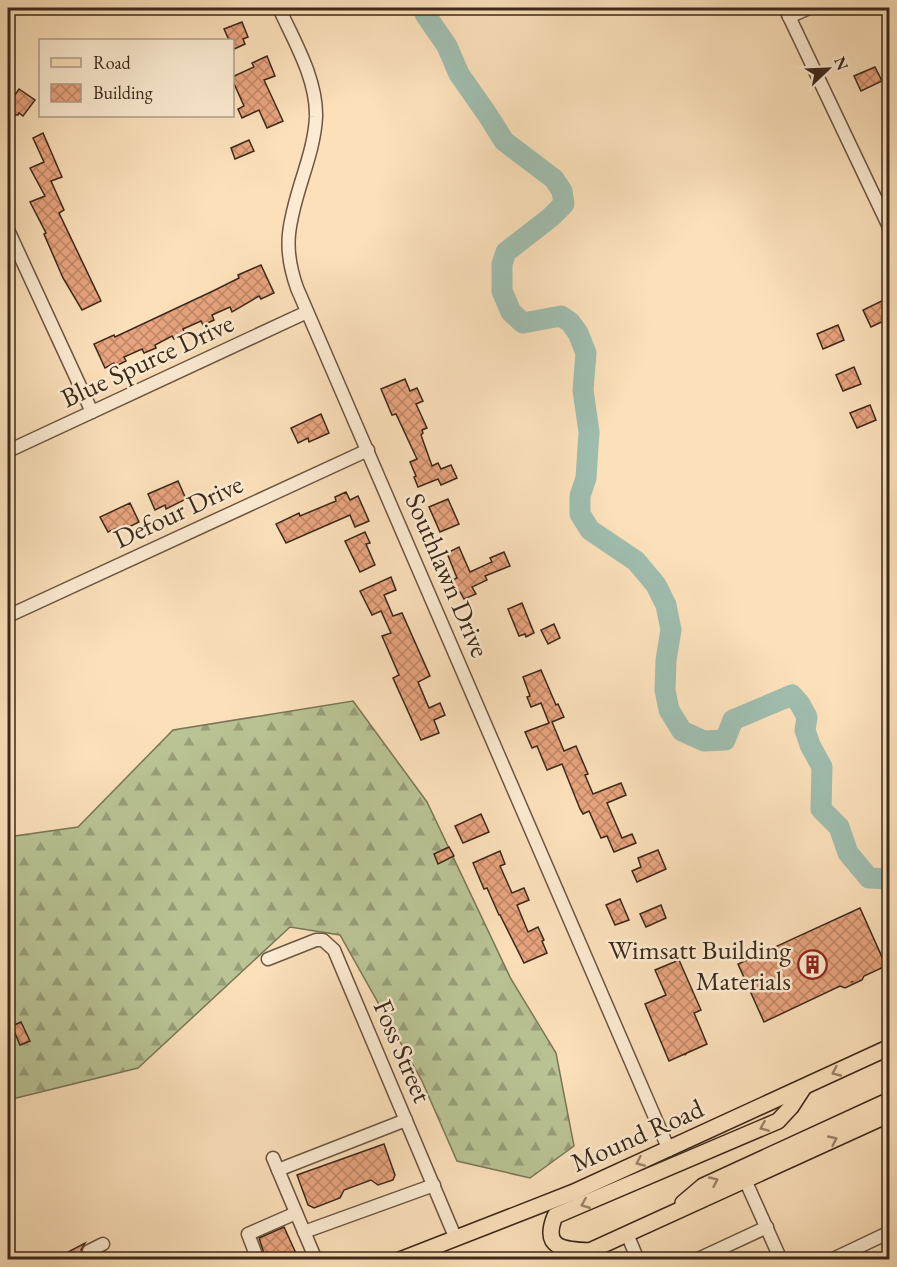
<svg xmlns="http://www.w3.org/2000/svg" width="897" height="1267" viewBox="0 0 897 1267" font-family="'EB Garamond',serif">
<style>
.forest{fill:url(#forest-firs);stroke:#7a7656;stroke-width:1.5}
.lines{fill:none;stroke-linecap:round;stroke-linejoin:round}
.river{stroke:#9fbdae;stroke-width:21}
.building{fill:url(#building-cross-hatch);stroke:#3c2819;stroke-width:1.5}
.minor-tunnel{stroke:#d5bb9a;stroke-width:12;stroke-dasharray:12 6;stroke-linecap:butt}
.minor-casing{stroke:#6c5641;stroke-width:15}
.major-casing{stroke:#3c2819;stroke-width:18}
.path{stroke:#3c2819;stroke-width:2;stroke-dasharray:1.5 3;stroke-linecap:butt}
.minor{stroke:#fcebd2;stroke-width:12}
.major{stroke:#fbe0ba;stroke-width:15}
.oneway{stroke:#9c846a}
.labels{text-anchor:middle;dominant-baseline:central;stroke-width:5;stroke-linejoin:round;paint-order:stroke}
.street-label{font-size:27px;fill:#3c2819;stroke:#fcebd2}
.poi-label{font-size:27px;fill:#3c2819;stroke:#fcebd2;text-anchor:end}
</style>
<defs>
<pattern id="forest-firs" width="22" height="20" patternUnits="userSpaceOnUse" patternTransform="scale(1.5)"><rect width="22" height="20" fill="#b9c394"/><path d="M5 1l3.5 6h-7zM16 11l3.5 6h-7z" fill="#989e78"/></pattern>
<pattern id="building-cross-hatch" width="8" height="8" patternUnits="userSpaceOnUse" patternTransform="scale(1.5)"><rect width="8" height="8" fill="#e8a47e"/><path d="M0 0l8 8M0 8l8-8" fill="none" stroke="#bd8666"/></pattern>
</defs>
<rect width="100%" height="100%" fill="#fbe0ba"/>
<filter id="stains"><feTurbulence type="fractalNoise" baseFrequency=".00333" numOctaves="4"/><feColorMatrix values="0 0 0 0 .2 0 0 0 0 .09 0 0 0 0 .02 0 0 0 .5 -.17"/></filter>
<radialGradient id="worn" r=".72"><stop offset=".6" stop-color="#630" stop-opacity="0"/><stop offset="1" stop-color="#630" stop-opacity=".3"/></radialGradient>
<polygon class="forest" points="353,701 427,802 511,979 556,1053 574,1146 530,1178 457,1161 422,1081 340,935 290,927 138,1068 8,1100 8,837 78,827 173,730"/>
<g class="lines">
<polyline class="river" points="424,8 425,14 447,46 459,74 487,114 504,141 554,179 562,191 564,204 551,217 506,252 502,264 502,291 511,312 523,323 561,316 570,322 578,333 586,353 583,390 589,432 586,478 580,496 580,514 590,530 636,561 656,585 666,605 671,630 666,660 665,690 669,710 682,731 704,741 725,740 733,720 792,695 800,704 807,717 805,730 810,745 822,767 821,809 839,827 848,853 869,878 890,879"/>
</g>
<g class="building">
<polygon points="242,22 248,37 243,39 245,44 232,50 232,40 229,40 224,29"/>
<polygon points="267,56 275,76 264,80 283,121 267,128 259,110 242,118 238,109 244,106 232,79 232,77 254,67 252,63"/>
<polygon points="875,67 882,81 861,91 854,76"/>
<polygon points="19,89 35,100 23,116 19,113 18,115 15,115 8,109 8,105"/>
<polygon points="43,133 62,177 51,181 64,210 59,213 101,301 82,310 63,278 44,234 46,233 30,202 45,196 30,168 44,162 33,138"/>
<polygon points="249,140 254,151 235,159 231,148"/>
<polygon points="261,265 274,293 261,299 259,296 232,312 230,307 212,315 214,320 203,325 201,321 183,329 185,334 174,339 172,336 155,345 156,348 144,353 142,349 124,357 126,361 116,366 114,363 105,368 94,344 114,335 115,337 213,291 239,278 238,275"/>
<polygon points="890,297 890,318 871,327 863,310"/>
<polygon points="838,325 844,340 823,349 817,334"/>
<polygon points="854,367 861,384 843,391 836,375"/>
<polygon points="405,379 410,391 417,388 423,401 416,404 427,428 422,430 423,433 421,435 432,466 438,463 441,469 451,465 457,478 441,485 438,479 418,487 414,477 416,476 410,462 417,459 396,414 392,415 381,389"/>
<polygon points="870,405 876,420 857,428 850,413"/>
<polygon points="321,414 329,433 309,442 308,438 298,443 291,428"/>
<polygon points="178,481 186,499 166,509 165,505 155,510 148,494"/>
<polygon points="346,492 350,500 358,496 369,521 355,527 350,515 286,543 276,524 299,513 300,516 336,501 335,497"/>
<polygon points="448,499 459,524 440,532 429,507"/>
<polygon points="130,503 139,522 119,532 117,528 108,532 100,517"/>
<polygon points="365,532 370,543 366,544 375,565 360,572 345,541"/>
<polygon points="459,547 470,572 492,562 490,558 504,552 510,566 485,576 487,580 472,587 476,594 464,599 460,592 458,593 452,580 457,578 447,553"/>
<polygon points="391,577 396,590 384,595 393,616 402,613 430,676 418,682 429,708 440,703 445,715 434,720 439,733 421,740 393,678 399,675 382,636 391,633 381,611 372,615 360,591"/>
<polygon points="522,603 534,633 526,637 525,634 519,636 508,609"/>
<polygon points="554,624 560,638 548,644 541,630"/>
<polygon points="541,670 556,705 558,704 564,717 552,722 564,751 576,746 588,774 585,775 593,794 621,783 626,795 607,803 622,838 632,834 636,843 614,852 607,836 601,838 589,811 583,814 580,809 562,764 547,770 537,746 532,748 525,732 549,723 541,703 531,707 527,697 530,696 523,677"/>
<polygon points="481,814 489,832 463,843 455,826"/>
<polygon points="449,847 454,856 438,864 434,854"/>
<polygon points="658,850 666,869 637,882 632,871 641,867 638,858"/>
<polygon points="500,851 505,864 500,866 512,893 524,888 529,900 517,905 528,932 538,927 544,940 542,941 547,953 524,963 500,915 499,915 487,888 484,889 473,863"/>
<polygon points="620,899 629,920 615,925 606,905"/>
<polygon points="661,905 666,918 646,927 640,914"/>
<polygon points="860,908 886,966 864,976 862,980 845,988 840,986 764,1022 738,964"/>
<polygon points="679,960 701,1010 694,1013 707,1044 669,1061 645,1004 666,995 655,970"/>
<polygon points="21,1022 30,1041 20,1045 12,1026"/>
<polygon points="384,1144 395,1175 393,1180 378,1185 371,1180 344,1190 340,1198 314,1208 308,1205 297,1175"/>
<polygon points="284,1227 299,1260 266,1260 259,1238"/>
<polygon points="85,1243 81,1250 81,1254 85,1258 93,1260 79,1260 76,1253 68,1252"/>
</g>
<g class="lines">
<polyline class="minor-tunnel" points="71,1259 89,1251"/>
<defs>
<g id="minor">
<path d="M279,8C294,41 317,79 316,117C314,157 293,194 289,234C287,253 291,271 297,288L669,1150"/>
<polyline points="785,8 890,229"/>
<polyline points="789,17 809,8"/>
<polyline points="8,230 92,412"/>
<polyline points="8,451 307,312"/>
<polyline points="8,616 368,450"/>
<polyline points="268,959 316,940 323,940 334,950 456,1239"/>
<polyline points="273,1158 316,1260"/>
<polyline points="278,1170 406,1120"/>
<polyline points="742,1173 781,1260"/>
<polyline points="304,1232 434,1185"/>
<polyline points="627,1234 638,1260"/>
<polyline points="89,1251 103,1244"/>
<polyline points="70,1260 71,1259"/>
<polyline points="258,1260 248,1234 296,1213"/>
<polyline points="696,1260 767,1227"/>
<polyline points="831,1260 890,1232"/>
</g>
<g id="major">
<polyline points="683,1203 703,1186 890,1100"/>
<path d="M592,1251C566,1250 541,1250 555,1216L778,1121L791,1107L804,1087"/>
<polyline points="583,1254 890,1114"/>
<polyline points="400,1260 574,1192 890,1047"/>
</g>
</defs>
<use href="#minor" class="minor-casing"/>
<use href="#major" class="major-casing"/>
<g class="path">
<polyline points="852,981 853,984"/>
<polyline points="685,1054 687,1057"/>
</g>
<use href="#minor" class="minor"/>
<use href="#major" class="major"/>
</g>
<defs><path id="oneway-chevron" d="M-2-3.5L2.5 0L-2 3.5" fill="none" stroke-width="1.6" stroke-linecap="round" stroke-linejoin="round" transform="scale(1.5)"/></defs>
<g class="oneway">
<use href="#oneway-chevron" transform="translate(836 1072) rotate(155)"/>
<use href="#oneway-chevron" transform="translate(764 1127) rotate(157)"/>
<use href="#oneway-chevron" transform="translate(833 1140) rotate(-25)"/>
<use href="#oneway-chevron" transform="translate(640 1162) rotate(156)"/>
<use href="#oneway-chevron" transform="translate(714 1181) rotate(-25)"/>
<use href="#oneway-chevron" transform="translate(585 1204) rotate(158)"/>
</g>
<defs>
<symbol id="building-ring" viewBox="-11 -11 22 22"><circle r="9.5" fill="#fcebd2" stroke="#8f2418" stroke-width="1.5"/><path d="M-4-6H4V6H1V3H-1V6H-4ZM-2.5-4.3h1.7v1.8h-1.7ZM.8-4.3h1.7v1.8H.8ZM-2.5-1h1.7V.8h-1.7ZM.8-1h1.7V.8H.8Z" fill="#8f2418"/></symbol>
</defs>
<g fill-rule="evenodd">
<use href="#building-ring" x="796" y="948" width="33" height="33"/>
</g>
<g class="labels">
<g class="street-label">
<text transform="translate(147 360) rotate(-25)">Blue Spurce Drive</text>
<text transform="translate(178 511) rotate(-25)">Defour Drive</text>
<text transform="translate(448 575) rotate(67)">Southlawn Drive</text>
<text transform="translate(403 1051) rotate(67)">Foss Street</text>
<text transform="translate(637 1135) rotate(-24)">Mound Road</text>
</g>
<g class="poi-label">
<text x="791" y="949">Wimsatt Building<tspan x="791" dy="31">Materials</tspan></text>
</g>
</g>
<rect width="897" height="1267" fill="none" stroke="#fbe0ba" stroke-width="30"/>
<rect x="9" y="9" width="879" height="1249" fill="none" stroke="#3c2819" stroke-width="3"/>
<rect x="15" y="15" width="867" height="1237" fill="none" stroke="#3c2819" stroke-width="1.5"/>
<rect x="39" y="39" width="195" height="78" fill="#fcebd2" stroke="#af9d88" stroke-width="1.5"/>
<rect x="51" y="58" width="30" height="9" fill="#fbe0ba" stroke="#af9d88" stroke-width="1.5"/>
<text x="93" y="69" font-size="18" fill="#3c2819">Road</text>
<rect x="51" y="84" width="30" height="18" fill="url(#building-cross-hatch)" stroke="#af9d88" stroke-width="1.5"/>
<text x="93" y="99" font-size="18" fill="#3c2819">Building</text>
<g transform="translate(828 69) rotate(67)" stroke="#fcebd2" stroke-width="4.5" paint-order="stroke">
<path d="M0-4.5L10 22L0 15L-10 22Z" fill="#3c2819"/>
<text y="-9" font-size="16" font-weight="bold" text-anchor="middle" fill="#3c2819">N</text>
</g>
<rect width="100%" height="100%" filter="url(#stains)"/>
<rect width="100%" height="100%" fill="url(#worn)"/>
</svg>
